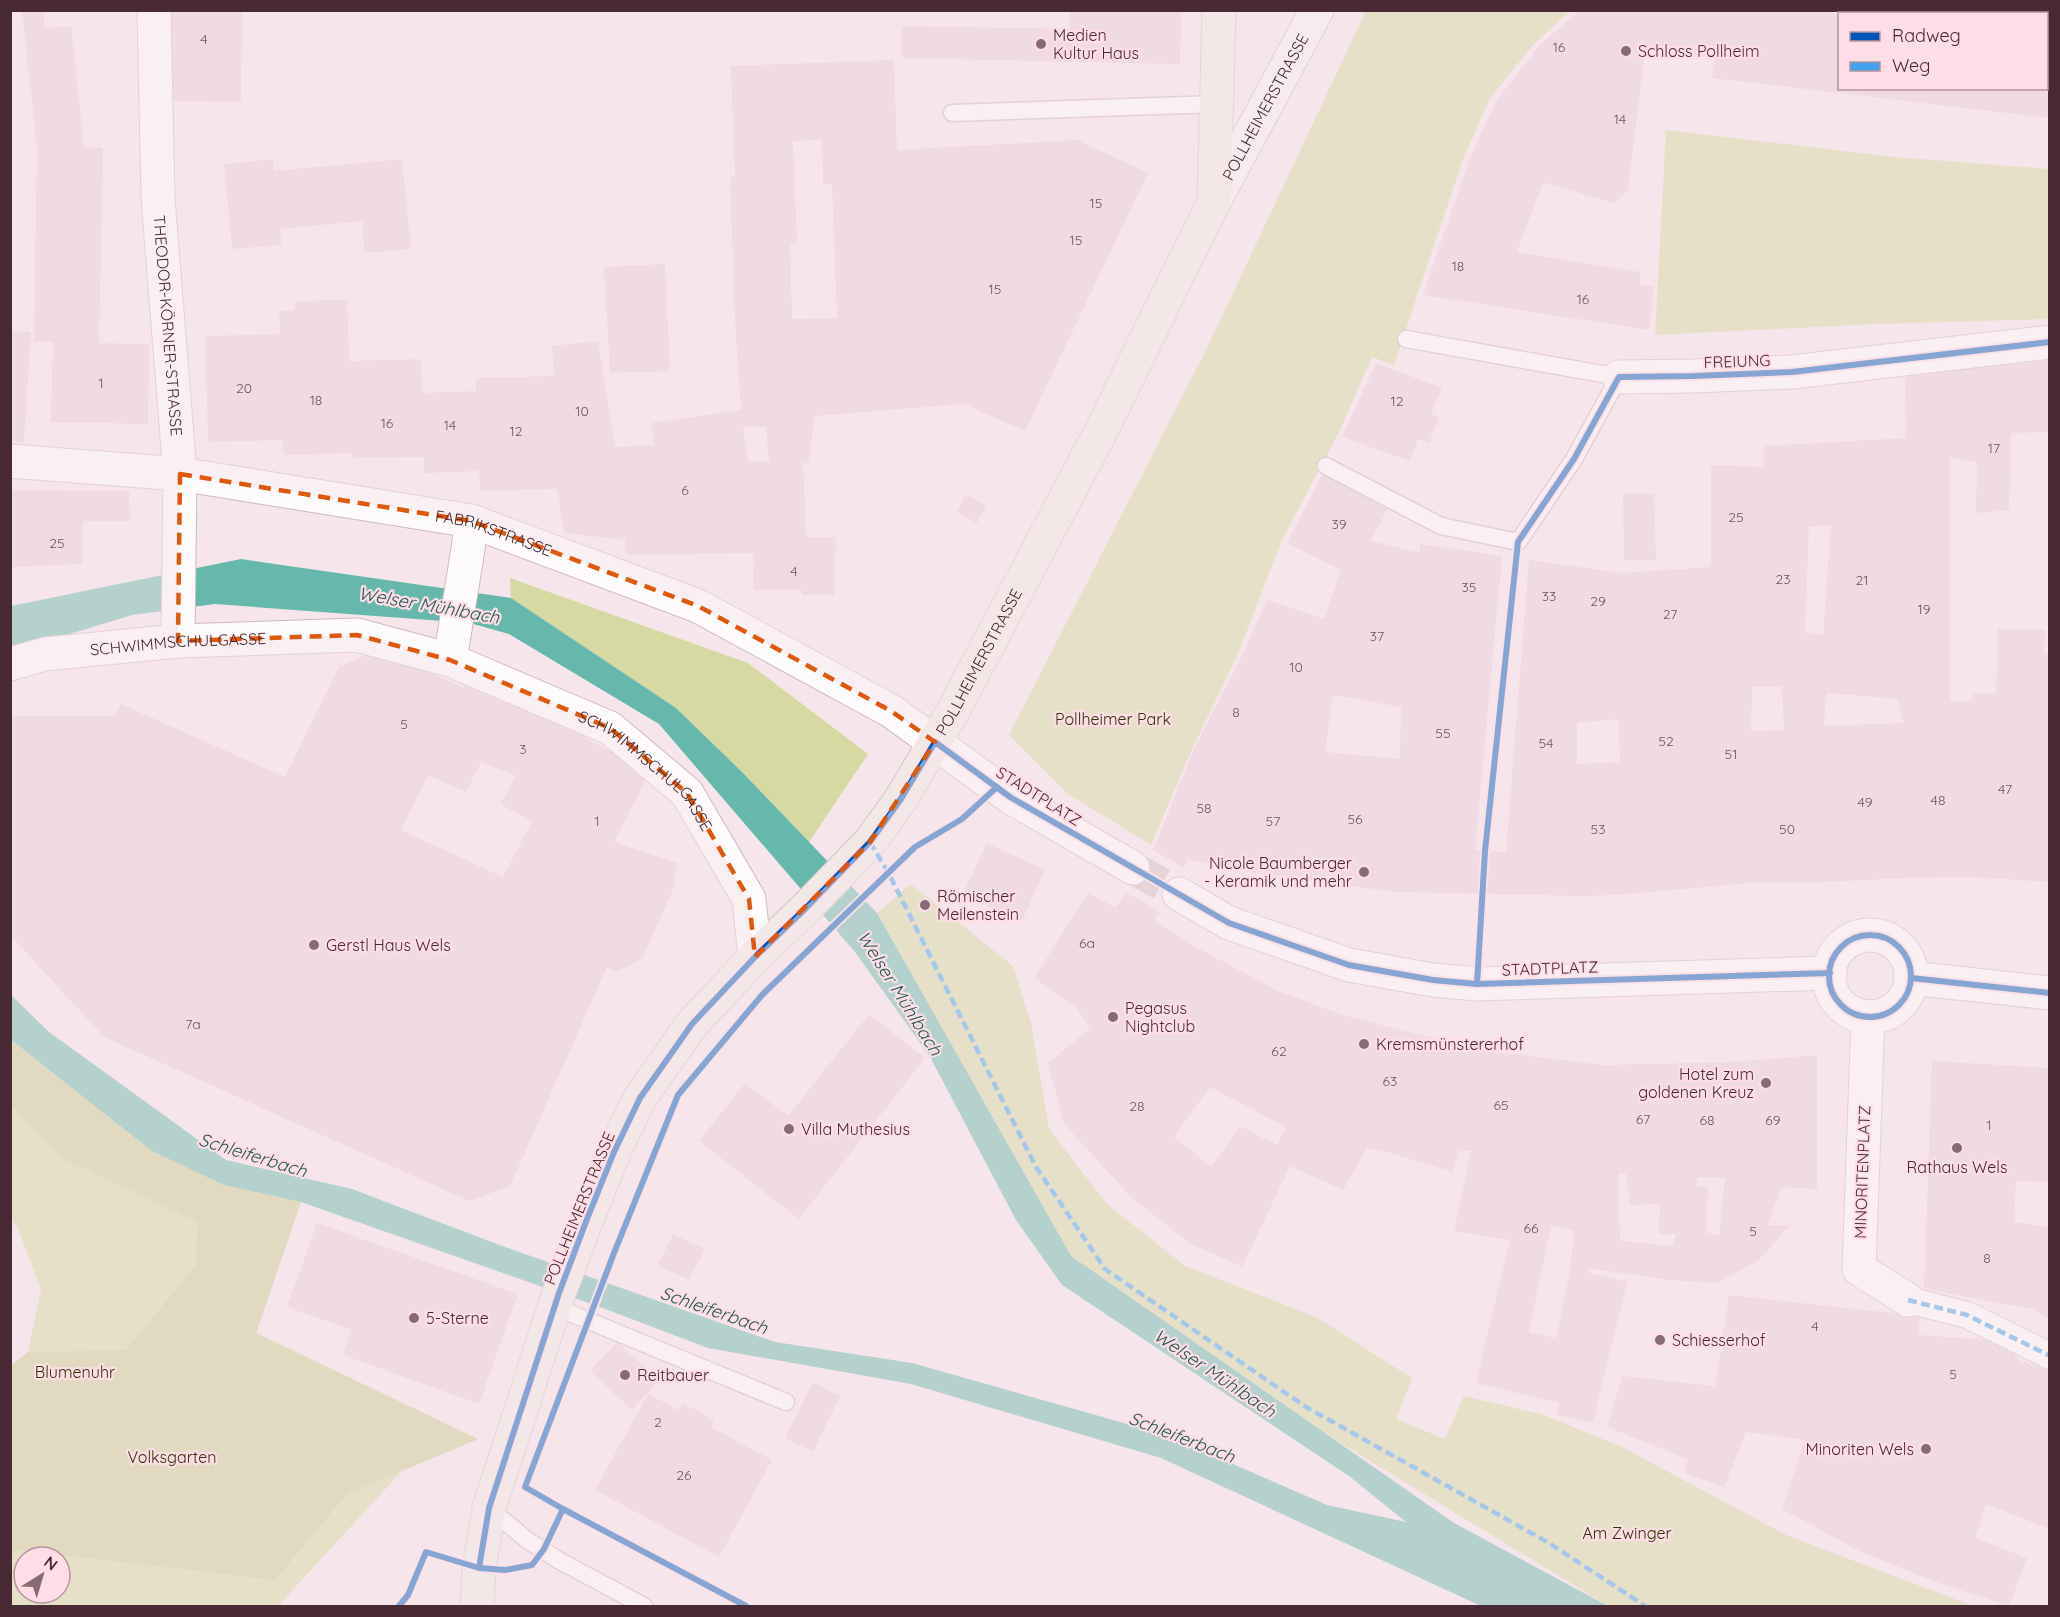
<svg xmlns="http://www.w3.org/2000/svg" width="2060" height="1617" viewBox="0 0 2060 1617" font-family="Quicksand,sans-serif">
<style>
.green{fill:#d6d9a2;fill-rule:evenodd}
.forest{fill:#c8cc91}
.water{fill:#65b8ab}
.building{fill:#e9cfde;fill-rule:evenodd}
.lines{fill:none;stroke-linecap:round;stroke-linejoin:round}
.minor-tunnel{stroke:#d3bfc6;stroke-width:33;stroke-dasharray:33 16;stroke-linecap:butt}
.service-casing{stroke:#cfb8c0;stroke-width:19}
.pedestrian-casing{stroke:#cfb8c0;stroke-width:28}
.minor-casing{stroke:#cfb8c0;stroke-width:35}
.secondary-casing{stroke:#cfb8c0;stroke-width:35}
.primary-casing{stroke:#d0c3c7;stroke-width:35}
.service{stroke:#fefbfc;stroke-width:16}
.pedestrian{stroke:#fefbfc;stroke-width:26}
.minor{stroke:#fefbfc;stroke-width:33}
.secondary{stroke:#f8f3f1;stroke-width:33}
.primary{stroke:#f2e9e6;stroke-width:33}
.quiet{stroke:#40a3eb;stroke-width:4.5;stroke-dasharray:9 4.5;stroke-linecap:butt}
.cycleway-casing{stroke:#fedde6;stroke-width:10}
.cycleway{stroke:#0057b8;stroke-width:6}
.marked{fill:none;stroke:#e0570e;stroke-width:4.5;stroke-dasharray:12 8;stroke-linejoin:round}
.poi-dot{fill:#866b74;stroke:#fedde6;stroke-width:2}
.labels{text-anchor:middle;dominant-baseline:central;stroke-width:4.5;stroke-linejoin:round;paint-order:stroke}
.number-label{font-size:14px;fill:#71525e}
.poi-label{font-size:16px;fill:#492934;stroke:#fedde6;text-anchor:start}
.street-label{font-size:16px;fill:#492934;stroke:#fedde6}
.park-label{font-size:16px;fill:#2d3405;stroke:#fedde6}
.water-label{font-size:18px;font-style:italic;fill:#1a5a4f;stroke:#fedde6}
</style>
<rect width="100%" height="100%" fill="#f6e5ea"/>
<g class="green">
<polygon points="1366,11 1570,11 1534,44 1490,98 1463,159 1394,365 1372,357 1338,434 1282,540 1236,659 1192,749 1151,845 1068,794 1009,735 1207,348"/>
<polygon points="1666,130 1895,157 2049,169 2049,319 1877,324 1655,335"/>
<polygon points="510,578 748,663 868,754 809,842 743,773 676,708 511,598"/>
<polygon points="911,884 1013,966 1031,1023 1049,1129 1108,1205 1185,1266 1316,1317 1412,1378 1396,1419 1445,1439 1464,1396 1544,1415 1622,1447 1786,1535 1973,1606 1608,1606 1326,1434 1071,1256 1032,1192 877,913"/>
<path d="M11,1040L152,1151L301,1202L256,1333L478,1439L402,1471L278,1606H11V1366L28,1352L41,1290L18,1229L11,1219ZM24,1557H60V1593H24Z"/>
</g>
<polygon class="forest" points="10,1040 152,1151 224,1185 301,1202 256,1333 478,1439 347,1494 275,1580 18,1550 11,1551 11,1366 28,1352 126,1350 195,1266 198,1222 65,1160 11,1106"/>
<polygon class="water" points="241,559 511,598 676,708 743,773 877,913 1071,1256 1454,1523 1608,1606 1481,1606 1161,1458 911,1384 708,1348 608,1310 301,1202 224,1185 152,1151 11,1040 10,994 49,1032 226,1160 352,1189 502,1246 775,1342 912,1363 1166,1435 1327,1505 1406,1522 1349,1476 1062,1285 1016,1220 929,1055 855,952 659,724 509,634 470,623 215,604 132,615 11,652 11,606"/>
<g class="building">
<polygon points="22,10 43,10 45,28 71,26 84,147 103,148 99,343 149,344 148,424 51,422 53,342 34,342 37,147"/>
<polygon points="168,10 242,10 241,102 167,101"/>
<polygon points="1070,10 1181,10 1180,64 902,58 902,26 1070,29"/>
<polygon points="1580,10 1813,10 1839,14 1839,88 2046,88 2046,37 2049,37 2049,118 1712,78 1715,58 1645,51 1628,191 1613,203 1543,182 1517,252 1640,272 1640,286 1654,286 1649,330 1423,295 1469,160 1496,101 1538,47"/>
<path d="M894,60L897,150L1077,140L1148,173L1025,431L964,404L814,416L809,463H803L806,537H836L834,595H802V590H753L754,553L626,555L625,540L564,533L557,489L480,491L479,471L424,473V457L352,458V453L284,455L283,440L208,442L205,336L280,334L279,311L295,310V301L347,300L349,361L421,359L422,393L476,391V378L554,376L552,346L598,341L615,447L654,445L651,423L741,410L735,321L730,177H735L731,66ZM822,140L823,184H832L837,318L792,319L790,243H797L793,141ZM743,427H766L769,462H748Z"/>
<polygon points="273,159 274,171 402,159 411,249 365,253 362,221 280,229 282,245 232,249 224,164"/>
<polygon points="665,264 670,371 610,373 604,267"/>
<polygon points="10,331 31,332 24,442 10,441"/>
<path d="M2049,360V432L2011,433L2009,510L1976,513L1977,462L1950,457V702L1973,700V693L1996,694L1998,629L2045,630L2044,653L2049,654V882L1969,877L1906,878L1824,882L1750,883L1617,895L1580,896L1395,892L1227,869L1188,859L1184,868L1153,850L1193,751L1239,662L1267,600L1324,619L1341,570L1287,543L1323,473L1389,506L1371,541L1420,553V544L1502,556L1475,850L1506,852L1529,560L1622,573L1711,567V465L1763,467L1765,446L1906,438L1905,366ZM1831,525L1823,635L1805,633L1809,527ZM1782,686L1784,730L1751,731L1752,687ZM1826,693L1898,699L1904,723L1824,726ZM1333,695L1401,707L1400,759L1325,752ZM1619,719L1620,762L1577,764V723Z"/>
<polygon points="1376,363 1442,388 1431,414 1439,417 1429,443 1418,439 1410,461 1342,437"/>
<polygon points="10,490 129,491 130,521 83,521 82,564 10,567"/>
<polygon points="966,494 986,505 977,523 957,512"/>
<polygon points="1623,494 1654,494 1656,560 1624,560"/>
<path d="M379,649L463,688L472,678L589,732L587,739L650,772L614,842L677,863L673,890L642,959L616,972L607,967L510,1186L469,1201L104,1037L10,935V716H115L121,704L285,777L339,667ZM481,762L516,776L500,804L532,821L503,877L401,830L428,775L466,792Z"/>
<polygon points="987,843 1045,870 1022,921 963,894"/>
<path d="M1088,893L1116,908L1127,893L1160,912L1154,921L1194,946L1276,990L1343,1015L1478,1050L1604,1065L1732,1062L1817,1055V1189L1781,1187L1768,1225H1790L1759,1260L1717,1283L1669,1280L1588,1268L1590,1273L1627,1282L1593,1423L1556,1414L1559,1403L1476,1383L1510,1240L1454,1231L1471,1151H1459L1453,1172L1390,1153L1367,1148L1343,1190L1290,1166L1242,1267L1191,1244L1133,1199L1064,1124L1048,1063L1090,1028L1076,1007L1034,978ZM1210,1087L1286,1127L1277,1145L1240,1126L1211,1167L1174,1137ZM1618,1173L1626,1174L1630,1205L1660,1204L1659,1234H1676L1673,1246L1620,1241ZM1697,1177L1725,1178L1719,1236L1706,1232L1708,1186L1697,1187ZM1551,1225L1574,1231L1570,1272L1556,1338L1529,1332Z"/>
<polygon points="869,1014 925,1058 799,1219 699,1141 745,1083 788,1116"/>
<polygon points="1932,1061 2049,1068 2049,1182 2016,1181 2014,1222 2049,1227 2049,1320 2032,1309 1924,1289"/>
<polygon points="317,1223 518,1294 479,1404 343,1355 352,1330 287,1307"/>
<polygon points="673,1234 705,1249 689,1280 658,1265"/>
<polygon points="1729,1295 1920,1316 1918,1335 2005,1341 2020,1361 2049,1370 2049,1529 1986,1504 1975,1538 2027,1558 2009,1606 1936,1582 1859,1551 1782,1509 1805,1440 1746,1432 1724,1487 1685,1473 1688,1459 1607,1427 1622,1376 1715,1386"/>
<polygon points="617,1342 659,1380 632,1410 590,1371"/>
<polygon points="813,1382 840,1396 813,1452 785,1438"/>
<polygon points="648,1394 679,1410 683,1403 714,1420 711,1427 772,1460 719,1557 595,1490"/>
</g>
<g class="lines">
<polyline class="minor-tunnel" points="1133,868 1179,894"/>
<defs>
<g id="service">
<polyline points="952,113 1217,104"/>
<polyline points="1326,466 1441,526 1518,542 1574,459 1619,377 1406,339"/>
<polyline points="555,1307 786,1402"/>
<polyline points="489,1508 527,1540 560,1561 644,1606"/>
</g>
<polyline id="pedestrian" points="1908,1300 1967,1315 2050,1356"/>
<g id="minor">
<path id="s1" d="M154,10L158,198L180,474L178,641"/>
<polyline points="1619,377 1694,376 1792,372 2050,342"/>
<path id="s2" d="M10,461L180,474L471,521L698,606L891,711L1010,797L1133,868"/>
<polyline points="450,660 468,549 471,521"/>
<path id="s3" d="M10,664L45,654L178,641L357,635L450,660L610,728L687,793L749,899L755,957"/>
<polyline points="1179,894 1229,923 1349,965 1433,980 1477,984 1830,973"/>
<circle cx="1870" cy="976" r="41"/>
<polyline points="1911,978 2050,993"/>
<polyline points="1868,1017 1859,1269 1908,1300"/>
</g>
<g id="secondary">
<path id="s4" d="M1214,202L1317,10"/>
</g>
<g id="primary">
<path id="s5" d="M477,1606L479,1568L489,1508L559,1293L587,1219L614,1152L640,1098L692,1024L755,957L806,908L870,842L901,799L953,711L1099,435L1214,202L1219,10"/>
</g>
</defs>
<use href="#service" class="service-casing"/>
<use href="#pedestrian" class="pedestrian-casing"/>
<use href="#minor" class="minor-casing"/>
<use href="#secondary" class="secondary-casing"/>
<use href="#primary" class="primary-casing"/>
<use href="#service" class="service"/>
<use href="#pedestrian" class="pedestrian"/>
<use href="#minor" class="minor"/>
<use href="#secondary" class="secondary"/>
<use href="#primary" class="primary"/>
<g class="quiet">
<polyline points="870,842 889,874 1036,1167 1105,1269 1306,1407 1549,1543 1645,1606"/>
<polyline points="1908,1300 1967,1315 2050,1356"/>
</g>
<defs>
<g id="cycleway">
<circle cx="1870" cy="976" r="41"/>
<polyline points="1911,978 2050,993"/>
<polyline points="1477,984 1485,851 1518,542 1574,459 1619,377 1694,376 1792,372 2050,342"/>
<polyline points="479,1568 489,1508 559,1293 587,1219 614,1152 640,1098 692,1024 755,957 806,908 870,842 901,799 935,742 1010,797 1229,923 1349,965 1433,980 1477,984 1830,973"/>
<polyline points="399,1606 408,1595 426,1552 479,1568 505,1570 532,1565 544,1549 563,1509"/>
<polyline points="746,1606 563,1509 525,1487 614,1253 678,1095 762,995 915,847 962,819 997,787"/>
</g>
</defs>
<use href="#cycleway" class="cycleway-casing"/>
<use href="#cycleway" class="cycleway"/>
</g>
<path d="M0 0H2060V1617H0ZM180,474L471,521L698,606L891,711L935,742L870,842L755,957L749,899L687,793L610,728L450,660L357,635L178,641Z" fill="#f6e5ea" fill-opacity=".55" fill-rule="evenodd"/>
<path class="marked" d="M180,474L471,521L698,606L891,711L935,742L870,842L755,957L749,899L687,793L610,728L450,660L357,635L178,641Z"/>
<g class="poi-dot">
<circle cx="1041" cy="44" r="6"/>
<circle cx="1626" cy="51" r="6"/>
<circle cx="1364" cy="872" r="6"/>
<circle cx="925" cy="905" r="6"/>
<circle cx="314" cy="945" r="6"/>
<circle cx="1113" cy="1017" r="6"/>
<circle cx="1364" cy="1044" r="6"/>
<circle cx="1766" cy="1083" r="6"/>
<circle cx="789" cy="1129" r="6"/>
<circle cx="1957" cy="1148" r="6"/>
<circle cx="414" cy="1318" r="6"/>
<circle cx="1660" cy="1340" r="6"/>
<circle cx="625" cy="1375" r="6"/>
<circle cx="1926" cy="1449" r="6"/>
</g>
<g class="labels">
<g class="number-label">
<text x="204" y="39">4</text>
<text x="1559" y="47">16</text>
<text x="1620" y="119">14</text>
<text x="1096" y="203">15</text>
<text x="1076" y="240">15</text>
<text x="1458" y="266">18</text>
<text x="995" y="289">15</text>
<text x="1583" y="299">16</text>
<text x="101" y="383">1</text>
<text x="244" y="388">20</text>
<text x="316" y="400">18</text>
<text x="1397" y="401">12</text>
<text x="582" y="411">10</text>
<text x="387" y="423">16</text>
<text x="450" y="425">14</text>
<text x="516" y="431">12</text>
<text x="1994" y="448">17</text>
<text x="685" y="490">6</text>
<text x="1736" y="517">25</text>
<text x="1339" y="524">39</text>
<text x="57" y="543">25</text>
<text x="794" y="571">4</text>
<text x="1783" y="579">23</text>
<text x="1862" y="580">21</text>
<text x="1469" y="587">35</text>
<text x="1549" y="596">33</text>
<text x="1598" y="601">29</text>
<text x="1924" y="609">19</text>
<text x="1670" y="614">27</text>
<text x="1377" y="636">37</text>
<text x="1296" y="667">10</text>
<text x="1236" y="712">8</text>
<text x="404" y="724">5</text>
<text x="1443" y="733">55</text>
<text x="1666" y="741">52</text>
<text x="1546" y="743">54</text>
<text x="523" y="749">3</text>
<text x="1731" y="754">51</text>
<text x="2005" y="789">47</text>
<text x="1938" y="800">48</text>
<text x="1865" y="802">49</text>
<text x="1204" y="808">58</text>
<text x="1355" y="819">56</text>
<text x="597" y="821">1</text>
<text x="1273" y="821">57</text>
<text x="1598" y="829">53</text>
<text x="1787" y="829">50</text>
<text x="1087" y="943">6a</text>
<text x="193" y="1024">7a</text>
<text x="1279" y="1051">62</text>
<text x="1390" y="1081">63</text>
<text x="1501" y="1105">65</text>
<text x="1137" y="1106">28</text>
<text x="1643" y="1119">67</text>
<text x="1707" y="1120">68</text>
<text x="1773" y="1120">69</text>
<text x="1989" y="1125">1</text>
<text x="1531" y="1228">66</text>
<text x="1753" y="1231">5</text>
<text x="1987" y="1258">8</text>
<text x="1815" y="1326">4</text>
<text x="1953" y="1374">5</text>
<text x="658" y="1422">2</text>
<text x="684" y="1475">26</text>
</g>
<g class="poi-label">
<text x="1053" y="35">Medien<tspan x="1053" dy="18">Kultur Haus</tspan></text>
<text x="1638" y="51">Schloss Pollheim</text>
<text x="1352" y="863" text-anchor="end">Nicole Baumberger<tspan x="1352" dy="18">- Keramik und mehr</tspan></text>
<text x="937" y="896">Römischer<tspan x="937" dy="18">Meilenstein</tspan></text>
<text x="326" y="945">Gerstl Haus Wels</text>
<text x="1125" y="1008">Pegasus<tspan x="1125" dy="18">Nightclub</tspan></text>
<text x="1376" y="1044">Kremsmünstererhof</text>
<text x="1754" y="1074" text-anchor="end">Hotel zum<tspan x="1754" dy="18">goldenen Kreuz</tspan></text>
<text x="801" y="1129">Villa Muthesius</text>
<text x="1957" y="1167" text-anchor="middle">Rathaus Wels</text>
<text x="426" y="1318">5-Sterne</text>
<text x="1672" y="1340">Schiesserhof</text>
<text x="637" y="1375">Reitbauer</text>
<text x="1914" y="1449" text-anchor="end">Minoriten Wels</text>
</g>
<g class="street-label">
<text stroke="none"><textPath href="#s4" startOffset="108">POLLHEIMERSTRASSE</textPath></text>
<text stroke="none"><textPath href="#s1" startOffset="316">THEODOR-KÖRNER-STRASSE</textPath></text>
<text transform="translate(1737 361) rotate(-2)">FREIUNG</text>
<text stroke="none"><textPath href="#s2" startOffset="490">FABRIKSTRASSE</textPath></text>
<text stroke="none"><textPath href="#s3" startOffset="170">SCHWIMMSCHULGASSE</textPath></text>
<text stroke="none"><textPath href="#s5" startOffset="1092">POLLHEIMERSTRASSE</textPath></text>
<text stroke="none"><textPath href="#s3" startOffset="674">SCHWIMMSCHULGASSE</textPath></text>
<text transform="translate(1039 796) rotate(32)">STADTPLATZ</text>
<text transform="translate(1550 968) rotate(-2)">STADTPLATZ</text>
<text transform="translate(1862 1172) rotate(-88)">MINORITENPLATZ</text>
<text transform="translate(579 1208) rotate(-68)">POLLHEIMERSTRASSE</text>
</g>
<g class="park-label">
<text x="1113" y="719">Pollheimer Park</text>
<text x="75" y="1372">Blumenuhr</text>
<text x="172" y="1457">Volksgarten</text>
<text x="1627" y="1533">Am Zwinger</text>
</g>
<g class="water-label">
<text transform="translate(429 605) rotate(10)">Welser Mühlbach</text>
<text transform="translate(900 993) rotate(58)">Welser Mühlbach</text>
<text transform="translate(253 1155) rotate(17)">Schleiferbach</text>
<text transform="translate(714 1310) rotate(19)">Schleiferbach</text>
<text transform="translate(1215 1373) rotate(34)">Welser Mühlbach</text>
<text transform="translate(1182 1437) rotate(21)">Schleiferbach</text>
</g>
</g>
<rect width="2060" height="1617" fill="none" stroke="#492934" stroke-width="24"/>
<rect x="1838" y="12" width="210" height="78" fill="#fedde6" stroke="#b6959f" stroke-width="1.5"/>
<rect x="1850" y="32" width="30" height="9" fill="#0057b8" stroke="#b6959f" stroke-width="1.5"/>
<text x="1892" y="42" font-size="18" fill="#492934">Radweg</text>
<rect x="1850" y="62" width="30" height="9" fill="#40a3eb" stroke="#b6959f" stroke-width="1.5"/>
<text x="1892" y="72" font-size="18" fill="#492934">Weg</text>
<g transform="translate(42 1575) rotate(37)"><circle r="28" fill="#fedde6" stroke="#b6959f" stroke-width="1.5"/>
<path d="M0-4.5L10 22L0 15L-10 22Z" fill="#866b74"/>
<text y="-9" font-size="16" font-weight="bold" text-anchor="middle" fill="#492934">N</text>
</g>
</svg>
